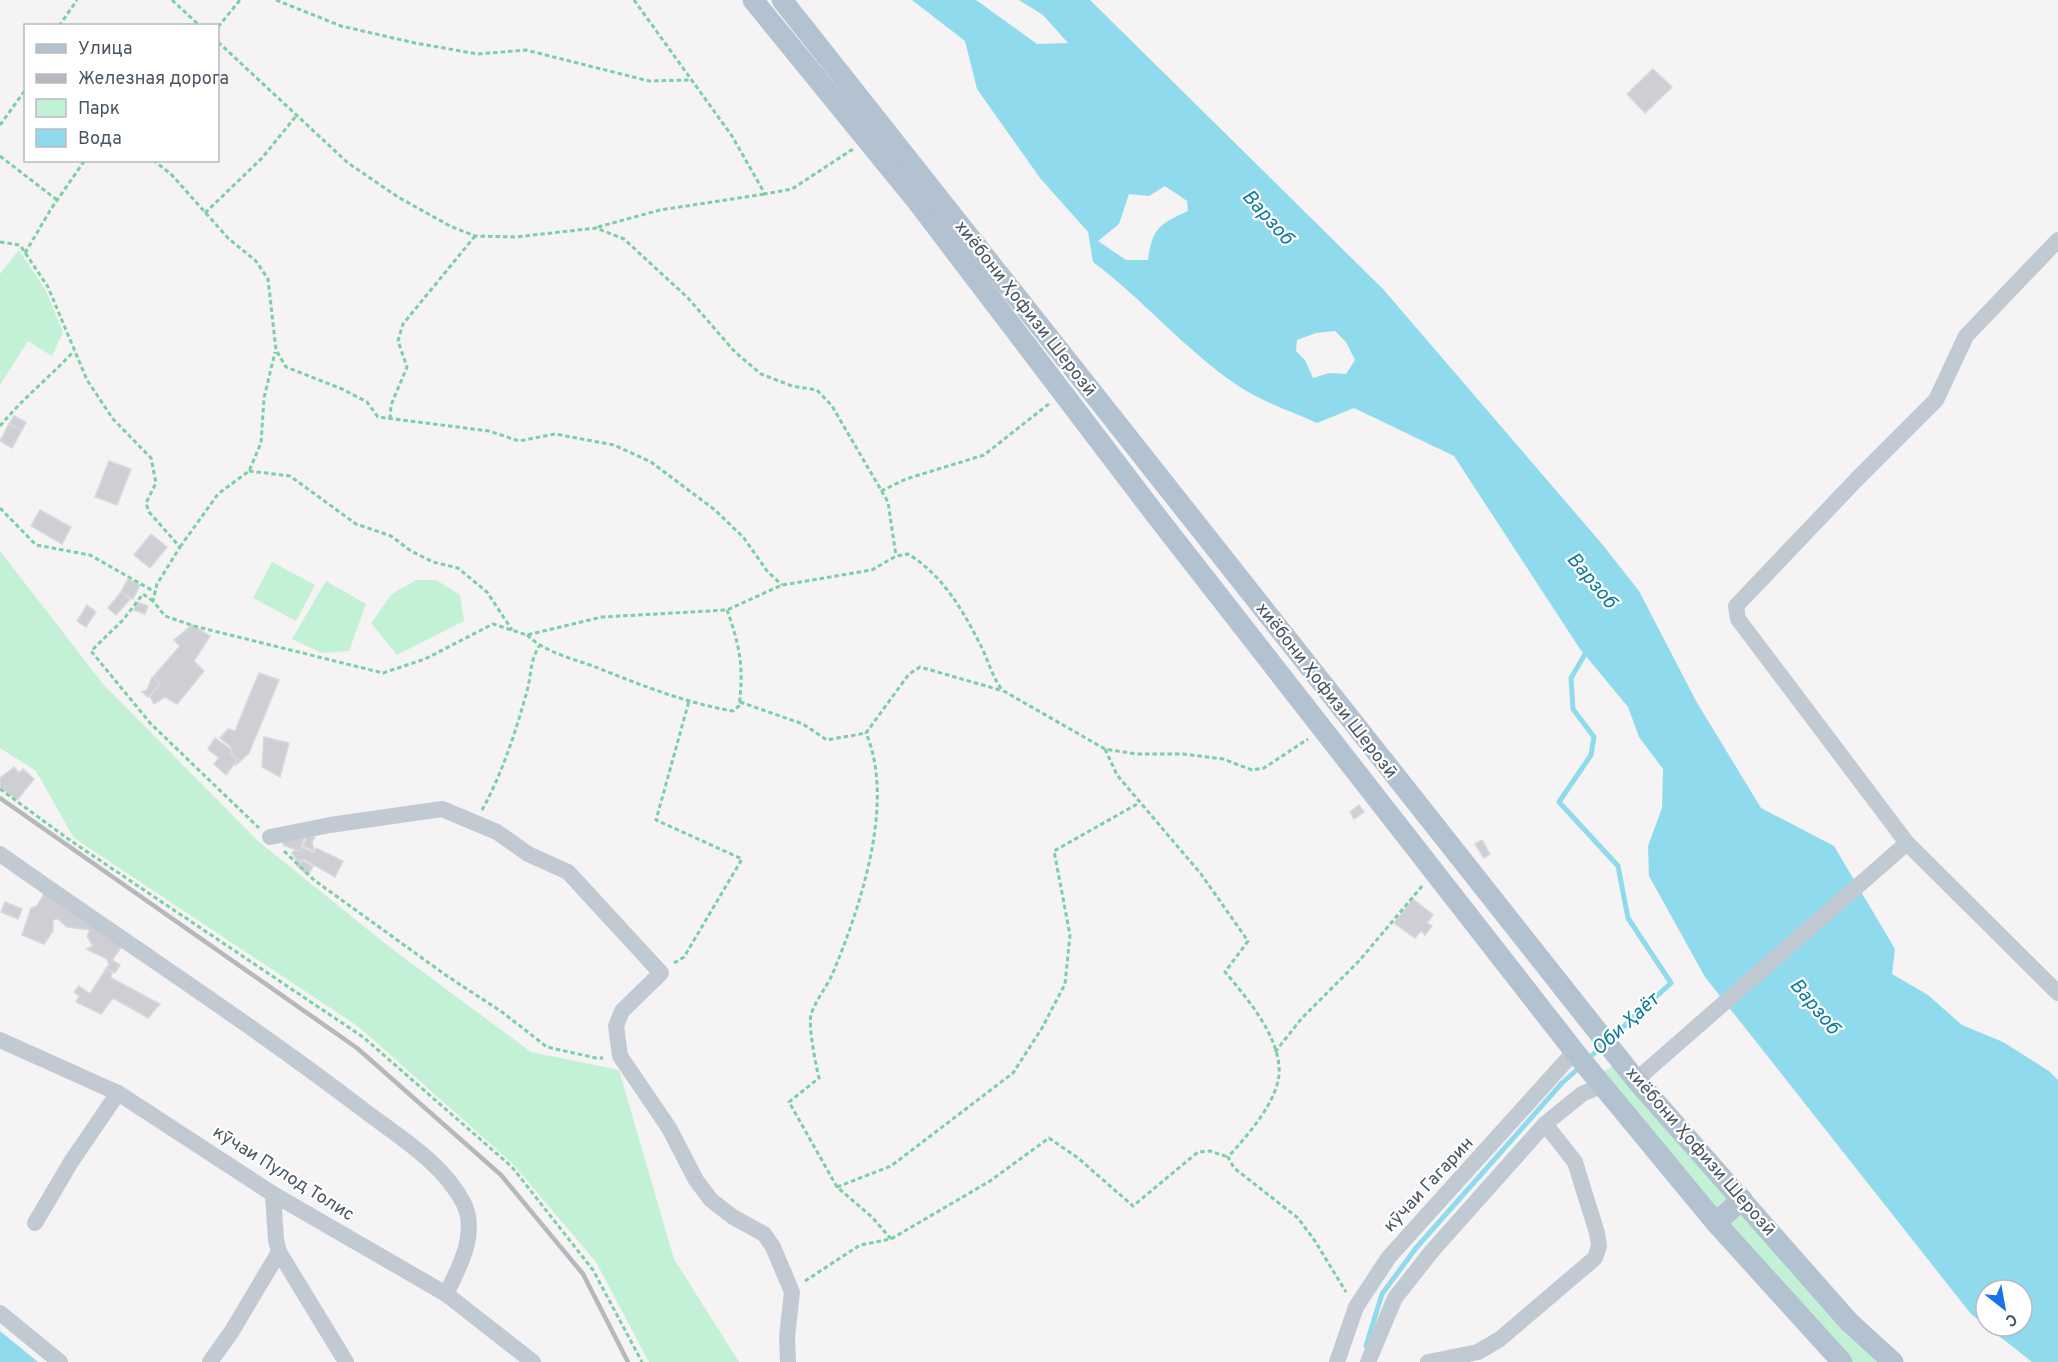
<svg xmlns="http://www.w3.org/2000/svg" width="2058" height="1362" viewBox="0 0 2058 1362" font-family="Overpass,sans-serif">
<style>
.green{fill:#c3f1d5}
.water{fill:#90daee;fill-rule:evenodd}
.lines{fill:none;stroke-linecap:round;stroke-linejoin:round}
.stream{stroke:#90daee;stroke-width:5}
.building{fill:#cdcfd5;stroke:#d7d9de;stroke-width:1.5}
.path{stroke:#7ad0a6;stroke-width:3;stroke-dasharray:4.5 3;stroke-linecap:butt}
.minor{stroke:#c1cad2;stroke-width:16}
.major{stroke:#b3c2d1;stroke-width:21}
.rail{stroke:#b5b8bd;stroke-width:4.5}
.labels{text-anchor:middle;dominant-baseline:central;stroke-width:4.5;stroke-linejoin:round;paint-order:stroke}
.street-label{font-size:18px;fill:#4a5661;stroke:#fff}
.water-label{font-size:20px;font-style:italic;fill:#0c7c9b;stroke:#fff}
</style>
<rect width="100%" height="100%" fill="#f5f3f3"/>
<g class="green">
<polygon points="19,250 46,291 63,332 52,356 28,341 0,385 0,274"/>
<polygon points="0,551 103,684 258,841 392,949 531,1052 619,1070 674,1259 739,1362 649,1362 596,1262 513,1164 359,1027 74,838 36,771 0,748"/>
<polygon points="272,562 315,585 296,621 253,598"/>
<polygon points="416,580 436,580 460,595 464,621 397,655 371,623 392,594"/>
<polygon points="326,581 366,604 349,651 322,653 292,639"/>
<polygon points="1620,1061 1891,1362 1850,1362 1723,1225 1602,1073"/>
</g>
<g class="water">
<path d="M912,0H976L1037,44L1068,43L1043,15L1019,0H1090L1383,289L1602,544L1639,591L1696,701L1761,808L1834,846L1895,949L1892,974L1928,995L1962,1025L2003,1042L2049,1071L2058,1080V1362H2032L1971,1314L1705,977L1649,876L1648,846L1662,808L1663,769L1639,737L1628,707L1580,649L1454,456L1354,408L1317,423C1291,411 1260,401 1237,385C1185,350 1144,300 1093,262L1088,232L1040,178L977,89L965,41ZM1165,186L1187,201L1188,211C1160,224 1152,228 1148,260H1126L1098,241L1119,224L1129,194L1149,196ZM1335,331L1346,342L1355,360L1346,374L1329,373L1313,378L1305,360L1296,351L1297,340L1316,333ZM1986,1290H2022V1326H1986Z"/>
<polygon points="0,1331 38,1362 0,1362"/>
</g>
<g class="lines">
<g class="stream">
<polyline points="1588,649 1571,678 1573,709 1594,737 1591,755 1559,802 1618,866 1628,918 1671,983 1609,1040"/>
<polyline points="1587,1060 1602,1046"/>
<polyline points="1366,1346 1382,1294 1416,1248 1562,1083 1580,1067"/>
</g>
</g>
<g class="building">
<polygon points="1653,69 1672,87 1645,113 1627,94"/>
<polygon points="14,416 26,422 22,430 9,424"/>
<polygon points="9,424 22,430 12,448 0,441"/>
<polygon points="109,461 131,469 117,505 95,497"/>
<polygon points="40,510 71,527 62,544 31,526"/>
<polygon points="151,534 167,547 150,568 134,555"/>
<polygon points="128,579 140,585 133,599 121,592"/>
<polygon points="121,592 130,599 116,615 108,608"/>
<polygon points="137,602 148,606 145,614 134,610"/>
<polygon points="87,605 96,612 86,627 77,621"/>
<polygon points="192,625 210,636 194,661 204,671 177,704 165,697 154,704 150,696 160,684 153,677 180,646 174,640"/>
<polygon points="259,673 279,680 249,753 235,766 238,759 231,753 232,748 220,738 228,729 235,731"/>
<polygon points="152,677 160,684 148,697 142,692 147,690"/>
<polygon points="264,737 289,743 280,777 262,767"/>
<polygon points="215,738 232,750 231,754 238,759 226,775 214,764 219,758 208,749"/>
<polygon points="14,767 19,773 23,769 34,779 17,800 0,787 0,778"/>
<polygon points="1359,805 1364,812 1354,819 1350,812"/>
<polygon points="286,834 305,835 300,851 283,845"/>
<polygon points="308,834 315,837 312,842 314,851 303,846"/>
<polygon points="1482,840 1490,854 1484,858 1475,844"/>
<polygon points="301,847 314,853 316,848 343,861 335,877 304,859 297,861 292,853 295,850 300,851"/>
<polygon points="303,861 313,866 308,875 297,866 298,862"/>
<polygon points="46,890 127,939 112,960 120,965 115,973 106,968 109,965 107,959 86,949 93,946 87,936 90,930 67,927 58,919 53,920 53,931 44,944 22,935 31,908 37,906"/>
<polygon points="1413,899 1433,915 1427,923 1432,926 1425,935 1421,931 1415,938 1394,923"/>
<polygon points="5,902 22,909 18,919 1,912"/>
<polygon points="106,969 112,972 111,978 160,1004 148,1018 113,998 101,1014 76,1002 79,996 74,992 79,986 90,994"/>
</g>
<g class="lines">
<g class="path">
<polyline points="172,0 200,26"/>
<polyline points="276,0 341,26 415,43 478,54 526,50 649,81 692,80"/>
<polyline points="634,0 732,136 765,194 792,189 853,149"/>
<polyline points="59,26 77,0"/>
<polyline points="218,27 240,0"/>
<polyline points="218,42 348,163 398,197 450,226 475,236 516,237 596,228 624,239 688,298 735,352 761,374 792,386 817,390 832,406 888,502 896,556"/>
<polyline points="0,125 26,89"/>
<polyline points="0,156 57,200"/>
<polyline points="153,160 171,174 228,238 256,261 268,279 276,350 286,367 342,389 367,402 378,417 489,431 519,441 555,434 614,445 651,462 715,510 744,538 767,571 782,585"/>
<polyline points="205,213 262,158 296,116"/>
<polyline points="598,227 660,210 765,194"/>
<path d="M0,242L20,245L48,287L87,380L113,419L151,458L156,483L146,503L149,512L180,547L157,584L153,601L165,616L194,626L383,673L425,659L493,624L527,635L602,617L727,610L782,585L872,570L896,556L908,554C943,575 964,612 982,648C989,663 992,676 1002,690L1105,749L1136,754H1183L1223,759L1252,770L1264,768L1308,739"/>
<polyline points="25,253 51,209 85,160"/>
<polyline points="390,419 391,405 407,367 398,341 403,324 475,236"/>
<path d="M0,426C22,399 50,377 74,351"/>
<polyline points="249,471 290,476 356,524 391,536 411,551 433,562 458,568 487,592 512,630"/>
<polyline points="881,491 906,479 984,455 1050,403"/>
<polyline points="0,508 36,545 90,555 155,592"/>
<polyline points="180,547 218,494 249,471 261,443 264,398 275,352"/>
<polyline points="153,601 143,594 123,620 91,651 151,724 259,828"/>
<path d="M527,635C545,652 570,658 593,666C638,684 685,703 733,711L739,706C744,668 740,646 727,610"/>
<polyline points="740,702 803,724 827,740 866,733"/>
<path d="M1105,749L1117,775L1201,874L1248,941L1225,972C1246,997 1277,1033 1279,1067C1282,1097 1247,1136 1228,1157L1234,1168L1298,1218L1315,1241L1346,1292"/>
<polyline points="0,789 71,841 363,1037 512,1167 593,1270 642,1362"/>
<path d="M482,810C502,774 516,731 527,691C532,672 529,665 539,646"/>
<polyline points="284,851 314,880 447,976 502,1012 547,1047 596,1058 603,1058"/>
<polyline points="674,963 684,957 742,859 656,820 689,701"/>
<polyline points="1275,1052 1302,1018 1359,961 1423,885"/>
<polyline points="837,1187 891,1166 1013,1073 1042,1028 1065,984 1070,935 1054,851 1139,803"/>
<path d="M891,1239L872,1217L837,1187L789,1102L819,1078C816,1067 808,1025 811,1015C815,1001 826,988 832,975C860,908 896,803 866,733L909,674L920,667L1000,690"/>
<polyline points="805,1281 860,1245 891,1239 990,1181 1049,1138 1078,1158 1133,1206 1198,1152 1210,1151 1228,1157"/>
</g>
<g class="minor">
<polyline points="2058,240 1966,336 1936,400 1857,479 1736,606 1738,619 1907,843 2058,993"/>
<polyline points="270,837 330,825 442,809 497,832 528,854 568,872 661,973 622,1011 616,1026 620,1056 669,1128 696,1180 711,1200 733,1217 764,1234 773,1247 792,1292 787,1337 788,1362"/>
<path d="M0,854C120,939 244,1019 361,1108C396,1135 443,1162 464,1204C478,1234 459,1268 446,1294"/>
<polyline points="0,1040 118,1093 273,1194 446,1294 533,1362"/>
<polyline points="1636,1080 1907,843"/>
<polyline points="35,1223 71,1162 118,1093"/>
<polyline points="279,1252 346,1362"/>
<polyline points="0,1313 60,1362"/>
<polyline points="210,1362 232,1331 279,1252 276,1240 273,1194"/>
<polyline points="1337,1362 1356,1307 1389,1257 1575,1051"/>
<polyline points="1368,1362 1395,1298 1432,1251 1545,1124 1582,1094 1603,1085"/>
<polyline points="1428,1362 1478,1352 1500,1339 1595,1258 1599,1246 1597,1233 1575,1162 1545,1124"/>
</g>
<g class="major">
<polyline points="753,0 916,200 1158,518 1578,1056 1716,1223 1842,1362"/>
<polyline points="782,0 1636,1080 1849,1322 1893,1362"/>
<polyline points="1716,1223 1742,1199"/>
</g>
<polyline class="rail" points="0,798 357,1048 501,1175 583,1274 628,1362"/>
</g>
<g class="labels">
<g class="street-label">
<text transform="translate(1025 309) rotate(52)">хиёбони Ҳофизи Шерозӣ</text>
<text transform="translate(1326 691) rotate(52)">хиёбони Ҳофизи Шерозӣ</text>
<text transform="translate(1700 1152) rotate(49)">хиёбони Ҳофизи Шерозӣ</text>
<text transform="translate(283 1174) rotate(32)">кӯчаи Пулод Толис</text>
<text transform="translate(1429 1185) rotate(-47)">кӯчаи Гагарин</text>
</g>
<g class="water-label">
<text transform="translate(1267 218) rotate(48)">Варзоб</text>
<text transform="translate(1591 581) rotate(50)">Варзоб</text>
<text transform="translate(1814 1007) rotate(50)">Варзоб</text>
<text transform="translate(1626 1025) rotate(-42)">Оби Ҳаёт</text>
</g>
</g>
<rect x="24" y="24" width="195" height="138" fill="#ffffff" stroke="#b7bbc0" stroke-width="1.5"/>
<rect x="36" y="44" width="30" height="9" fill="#b3c2d1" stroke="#b7bbc0" stroke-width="1.5"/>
<text x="78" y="54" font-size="18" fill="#4a5661">Улица</text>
<rect x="36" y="74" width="30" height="9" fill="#b5b8bd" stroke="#b7bbc0" stroke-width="1.5"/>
<text x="78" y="84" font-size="18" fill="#4a5661">Железная дорога</text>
<rect x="36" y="99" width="30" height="18" fill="#c3f1d5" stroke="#b7bbc0" stroke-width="1.5"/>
<text x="78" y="114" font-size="18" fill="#4a5661">Парк</text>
<rect x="36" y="129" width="30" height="18" fill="#90daee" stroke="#b7bbc0" stroke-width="1.5"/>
<text x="78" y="144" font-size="18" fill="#4a5661">Вода</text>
<g transform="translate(2004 1308) rotate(149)"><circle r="28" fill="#ffffff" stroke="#b7bbc0" stroke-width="1.5"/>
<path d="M0-4.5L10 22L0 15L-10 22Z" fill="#1a73e8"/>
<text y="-9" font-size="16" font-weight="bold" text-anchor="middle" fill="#4a5661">С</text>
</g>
</svg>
